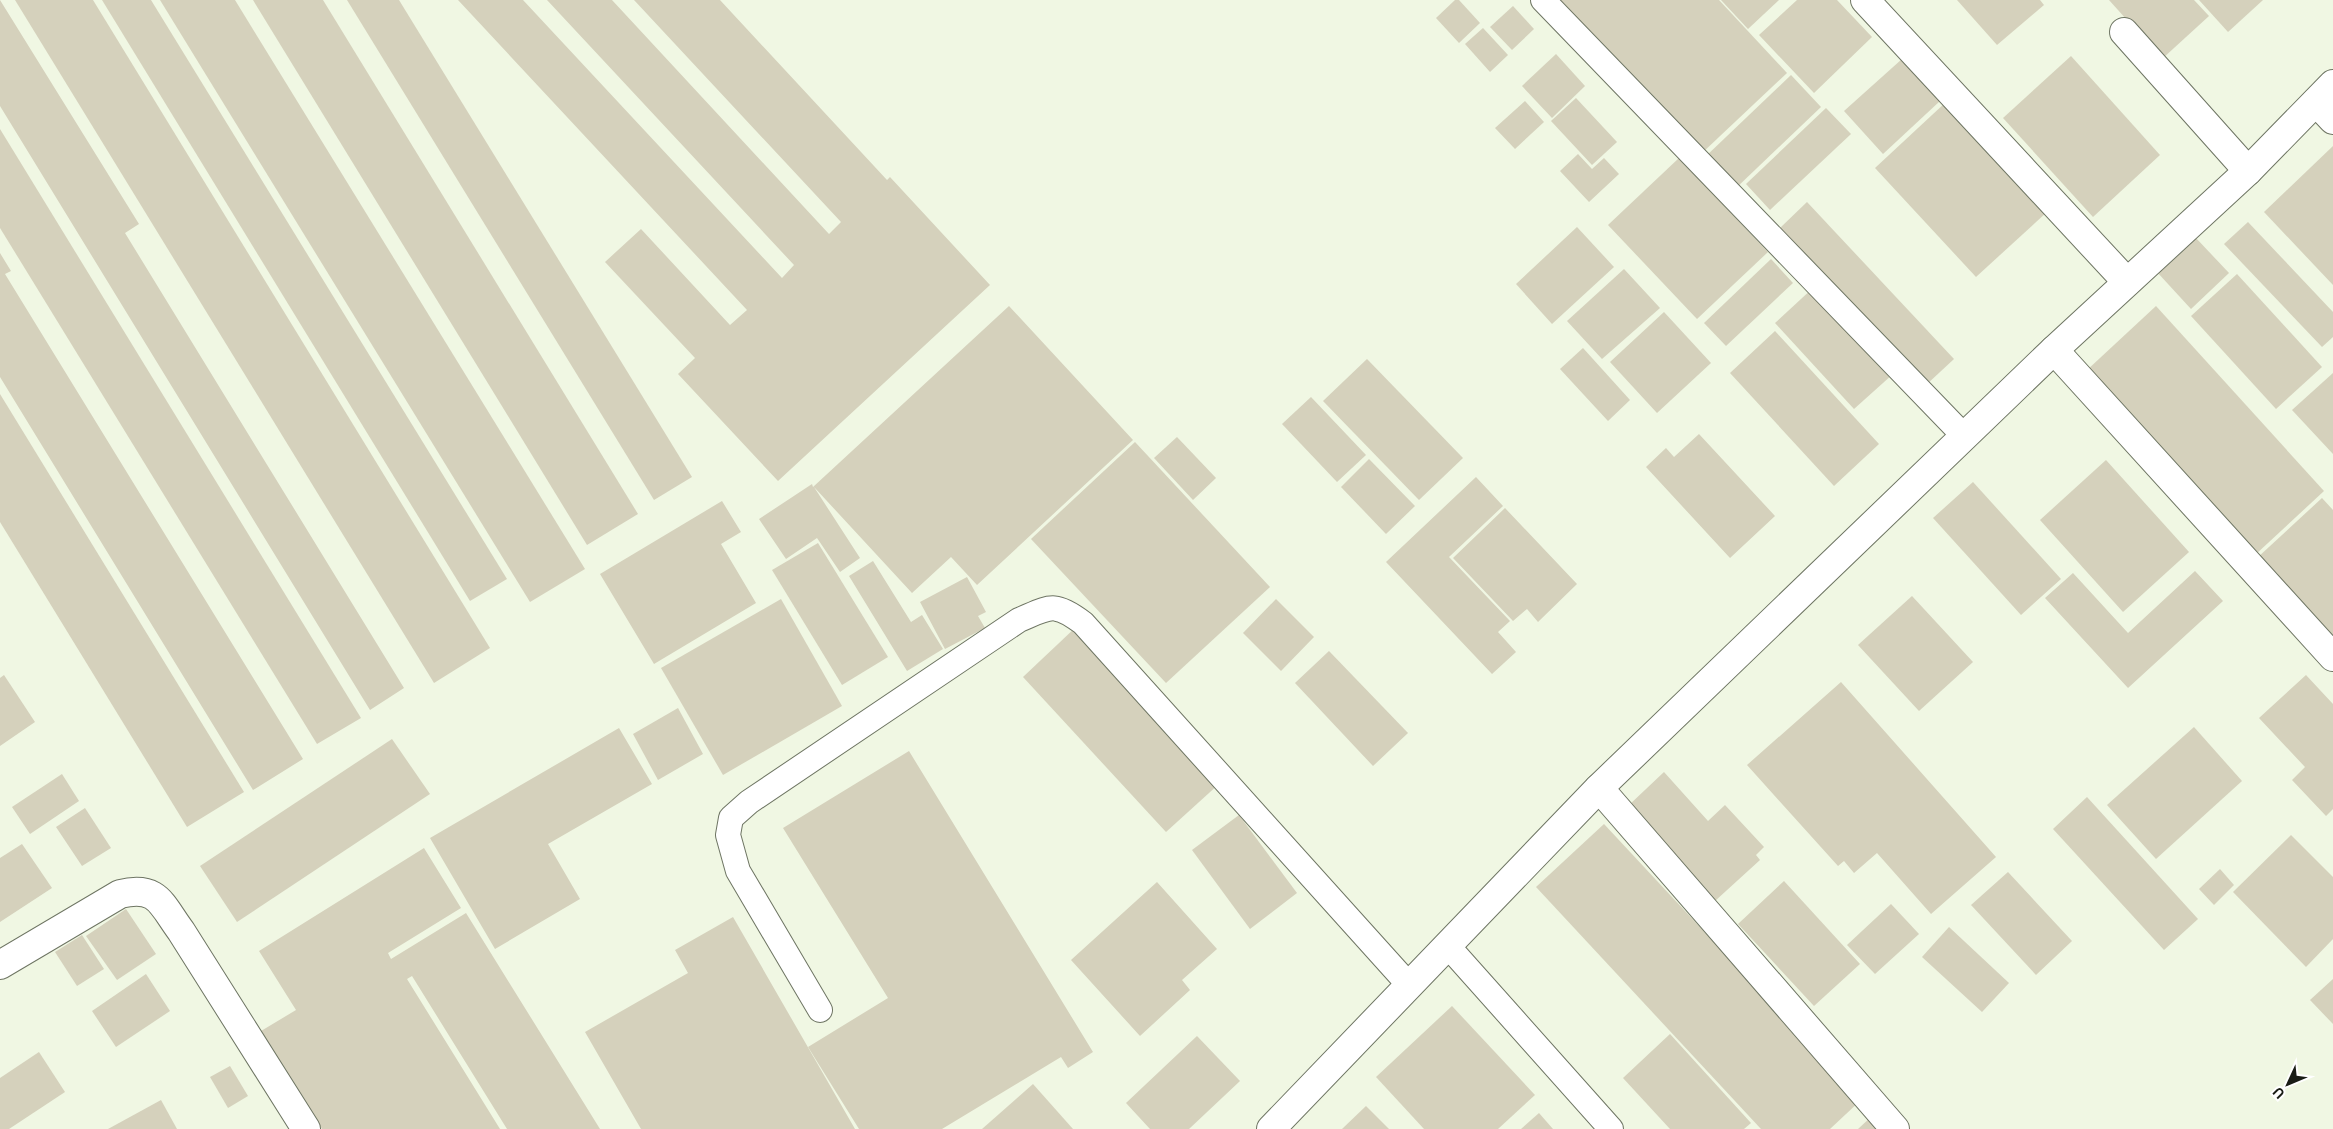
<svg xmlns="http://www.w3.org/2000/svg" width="2333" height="1129" viewBox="0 0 2333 1129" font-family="'DM Sans',sans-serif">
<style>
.building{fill:#d5d1bc}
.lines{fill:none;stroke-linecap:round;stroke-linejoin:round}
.lane-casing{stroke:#6e7563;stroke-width:26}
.street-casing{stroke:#6e7563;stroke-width:30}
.lane{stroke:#fff;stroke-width:24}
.street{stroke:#fff;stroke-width:28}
</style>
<rect width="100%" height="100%" fill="#f0f7e3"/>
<g class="building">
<polygon points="0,0 139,224 125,233 404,688 370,710 0,106"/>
<polygon points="15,0 93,0 490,648 434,683"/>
<polygon points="102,0 151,0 507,579 470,601"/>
<polygon points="160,0 235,0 585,569 530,602"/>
<polygon points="253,0 323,0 638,514 587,545"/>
<polygon points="347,0 399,0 692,477 654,500"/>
<polygon points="458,0 523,0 782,278 794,265 547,0 612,0 829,234 841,222 634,0 720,0 887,180 890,177 990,285 778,481 678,374 695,358 605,262 641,229 730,325 747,310"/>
<polygon points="1455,0 1459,0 1480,23 1459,43 1436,18"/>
<polygon points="1556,0 1719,0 1787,73 1701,154"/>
<polygon points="1721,0 1779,0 1748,29"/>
<polygon points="1797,0 1837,0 1872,37 1814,93 1759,35"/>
<polygon points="1957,0 2040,0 2044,5 1997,45"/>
<polygon points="2109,0 2194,0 2209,16 2162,59"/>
<polygon points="2199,0 2263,0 2228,32"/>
<polygon points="1513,6 1534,29 1512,50 1490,27"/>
<polygon points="1483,28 1508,55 1490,72 1465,44"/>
<polygon points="1556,54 1585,86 1552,118 1522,86"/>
<polygon points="2071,56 2160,155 2093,217 2003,118"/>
<polygon points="1902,59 1940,101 1883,154 1844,111"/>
<polygon points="1791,75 1821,107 1734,190 1704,158"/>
<polygon points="1576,98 1617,142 1592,165 1551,121"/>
<polygon points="1525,101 1544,122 1515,149 1495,128"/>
<polygon points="1946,102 2047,212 1976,277 1875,168"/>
<polygon points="1826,108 1851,134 1770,210 1746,184"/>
<polygon points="0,129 361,718 317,744 0,228"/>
<polygon points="2333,146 2333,285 2264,212"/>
<polygon points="1578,154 1592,169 1604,158 1619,174 1589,202 1560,171"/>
<polygon points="1679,158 1768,252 1697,319 1608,225"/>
<polygon points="1807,202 1954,359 1926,385 1780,228"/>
<polygon points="2248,222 2333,312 2333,337 2322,347 2224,244"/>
<polygon points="1577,227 1614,267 1552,324 1516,284"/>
<polygon points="2195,237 2229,273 2191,309 2157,272"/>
<polygon points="0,253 11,271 5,274 303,759 253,790 0,377"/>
<polygon points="1771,259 1793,283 1726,346 1704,323"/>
<polygon points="1624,269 1660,308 1602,359 1567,321"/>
<polygon points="2237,274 2322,367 2276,409 2191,316"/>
<polygon points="1814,287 1893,374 1854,409 1775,323"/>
<polygon points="1009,306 1133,440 977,585 951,557 912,593 814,487 860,558 840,572 817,538 786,559 759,519 812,484 813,487"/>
<polygon points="2156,306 2324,491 2255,555 2086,371"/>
<polygon points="1664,312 1711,363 1657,413 1610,362"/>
<polygon points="1775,331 1879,444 1834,486 1730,373"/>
<polygon points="1583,348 1630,400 1608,421 1560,369"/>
<polygon points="1367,359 1463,458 1419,500 1323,401"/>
<polygon points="2333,373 2333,454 2292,410"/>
<polygon points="0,394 244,792 187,827 0,522"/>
<polygon points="1311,397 1366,455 1337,482 1282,424"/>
<polygon points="1699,434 1775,516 1730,558 1646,467 1666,448 1674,457"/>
<polygon points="1177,437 1216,478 1193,500 1154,458"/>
<polygon points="1135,442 1270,587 1166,683 1031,539"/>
<polygon points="1369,459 1415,506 1386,534 1341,487"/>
<polygon points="2106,460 2189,552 2123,612 2040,520"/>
<polygon points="1476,477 1503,506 1449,557 1510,621 1498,632 1516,652 1492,674 1386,562"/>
<polygon points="1973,482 2061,579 2021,615 1933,518"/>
<polygon points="2322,498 2333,510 2333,641 2257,558"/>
<polygon points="722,501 741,532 721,544 756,603 654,664 600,574"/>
<polygon points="1505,508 1577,584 1538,622 1527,609 1513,621 1453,558"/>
<polygon points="818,543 888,657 842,685 772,570"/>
<polygon points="873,561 911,622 922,615 943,649 907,671 849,576"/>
<polygon points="2195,571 2223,601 2128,688 2045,598 2073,573 2128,633"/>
<polygon points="967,577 986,612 978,616 985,628 945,649 920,602"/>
<polygon points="1912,596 1973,662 1919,711 1858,645"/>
<polygon points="781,599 842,706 723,775 661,668"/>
<polygon points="1276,599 1314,637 1281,671 1243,633"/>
<polygon points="1076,627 1220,783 1166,832 1023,677"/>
<polygon points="1329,651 1408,733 1373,766 1295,683"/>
<polygon points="4,675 35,722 0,746 0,678"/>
<polygon points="2306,675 2333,704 2333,809 2326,816 2292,780 2305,767 2259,718"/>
<polygon points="1841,682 1996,857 1931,914 1877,853 1854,873 1844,861 1838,866 1747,765"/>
<polygon points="678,708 703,754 658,780 633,734"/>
<polygon points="2194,727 2242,781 2156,859 2107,805"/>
<polygon points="619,728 652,784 548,844 580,899 495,949 430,838"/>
<polygon points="392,739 430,794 237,922 200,866"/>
<polygon points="909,751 1093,1052 1068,1068 1061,1057 942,1129 859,1129 808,1047 888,998 783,828"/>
<polygon points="1664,772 1708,821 1725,805 1764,847 1756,855 1760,860 1715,901 1628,806"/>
<polygon points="62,774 79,801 30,834 12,807"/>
<polygon points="2087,797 2198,919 2164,950 2053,829"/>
<polygon points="85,808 111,848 82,866 56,827"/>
<polygon points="1239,815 1297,893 1250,929 1192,850"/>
<polygon points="1604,824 1861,1100 1830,1129 1761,1129 1536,887"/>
<polygon points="2291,835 2333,877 2333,939 2306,967 2233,892"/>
<polygon points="22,844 52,888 0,922 0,858"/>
<polygon points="424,848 461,908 388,953 391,959 466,913 600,1129 507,1129 412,976 407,979 500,1129 322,1129 261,1031 296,1010 259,951"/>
<polygon points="2220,869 2234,885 2214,905 2199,889"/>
<polygon points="2008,872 2072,941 2036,975 1971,905"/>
<polygon points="1784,881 1860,964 1814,1006 1738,924"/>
<polygon points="1157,882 1217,949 1182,980 1190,990 1140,1036 1071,960"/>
<polygon points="1891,904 1919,934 1875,974 1847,945"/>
<polygon points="126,909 156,954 117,980 86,936"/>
<polygon points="733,917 855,1129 641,1129 585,1032 688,973 675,950"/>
<polygon points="1949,927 2009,983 1982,1012 1922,957"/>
<polygon points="82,935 104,969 77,986 55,952"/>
<polygon points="146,974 170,1011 116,1047 92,1011"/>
<polygon points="2333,979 2333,1024 2310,1000"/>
<polygon points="1452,1006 1535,1095 1498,1129 1424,1129 1376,1077"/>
<polygon points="1670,1034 1751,1123 1744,1129 1670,1129 1623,1078"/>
<polygon points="1197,1036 1240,1081 1189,1129 1150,1129 1126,1103"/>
<polygon points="39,1052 65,1092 9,1129 0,1129 0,1078"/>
<polygon points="230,1066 248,1096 228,1108 210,1077"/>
<polygon points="1033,1084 1073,1129 982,1129"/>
<polygon points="161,1100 177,1129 108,1129"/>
<polygon points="1366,1106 1389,1129 1342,1129"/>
<polygon points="1539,1113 1553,1129 1521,1129"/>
<polygon points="1872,1116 1884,1129 1858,1129"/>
</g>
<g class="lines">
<defs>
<g id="lane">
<polyline points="1543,0 1964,436"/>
<polyline points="1447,945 1611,1129"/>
<path d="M820,1010L738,871L728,835L731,818L749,802L1019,620C1050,607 1054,601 1083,623L1409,985"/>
</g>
<g id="street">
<polyline points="1865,0 2127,282"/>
<polyline points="2124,32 2248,171"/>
<polyline points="2316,102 2333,120"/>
<polyline points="2054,350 2333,657"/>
<polyline points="1599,788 1895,1129"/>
<path d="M0,965L120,894C158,885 161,904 181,931L306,1129"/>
<polyline points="1271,1129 1599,788 2054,350 2248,171 2333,84"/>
</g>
</defs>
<use href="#lane" class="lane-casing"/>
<use href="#street" class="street-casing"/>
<use href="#lane" class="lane"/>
<use href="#street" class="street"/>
</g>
<g transform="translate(2288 1084) rotate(226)" stroke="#ffffff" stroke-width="4" paint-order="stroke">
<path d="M0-4L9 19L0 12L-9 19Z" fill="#191c15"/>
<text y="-8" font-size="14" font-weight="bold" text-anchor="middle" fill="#191c15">U</text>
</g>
</svg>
